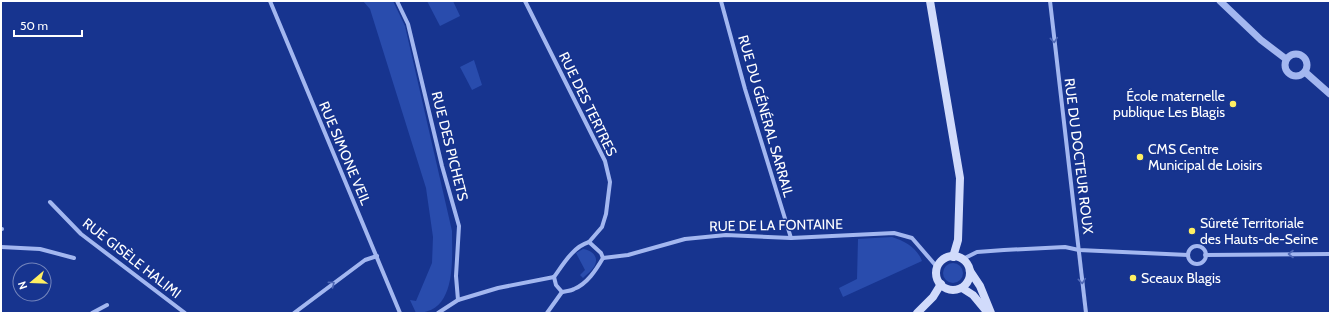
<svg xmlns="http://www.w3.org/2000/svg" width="1331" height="314" viewBox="0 0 1331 314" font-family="Cabin,sans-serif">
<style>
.green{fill:#294cad}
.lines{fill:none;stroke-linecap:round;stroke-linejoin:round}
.minor{stroke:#a3b7f0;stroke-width:4}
.tertiary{stroke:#a3b7f0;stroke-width:7}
.secondary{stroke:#d1dbfb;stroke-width:8}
.oneway{stroke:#4f68b6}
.poi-dot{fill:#ffef62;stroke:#17348f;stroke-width:1.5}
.labels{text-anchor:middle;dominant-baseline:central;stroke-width:3;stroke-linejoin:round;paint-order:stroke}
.poi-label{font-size:14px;fill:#fff;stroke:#17348f;text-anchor:start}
.street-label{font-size:14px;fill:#fff;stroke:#17348f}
</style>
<rect width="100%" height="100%" fill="#17348f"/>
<g class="green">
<path d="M363,1H393L405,26L452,231C452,260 457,313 416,313L410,300L416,301L432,263L433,237L426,188L370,9Z"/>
<polygon points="427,1 453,1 460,16 440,26"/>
<polygon points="474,60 482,85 472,90 460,67"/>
<path d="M892,237C905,241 917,248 922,261L843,297L839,288L857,279L858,239Z"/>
<path d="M583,249C591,250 599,256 595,265C593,270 587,274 583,278L580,275L585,270L576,253Z"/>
<circle cx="953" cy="273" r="10"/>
</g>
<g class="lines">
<g class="minor">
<polyline points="270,1 400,313"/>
<polyline points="397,1 408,24 442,166 459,226 456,276 458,300"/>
<polyline points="525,1 605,161 610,182 606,214 602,227 589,242"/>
<polyline points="721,1 745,89 791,238"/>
<polyline points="1050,1 1086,313"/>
<polyline points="50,202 81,234 185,313"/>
<polyline points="1,229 2,229"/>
<circle cx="1197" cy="255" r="9"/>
<polyline points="1,247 40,249 74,258"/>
<polyline points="1205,255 1330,254"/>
<polyline points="603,258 628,255 685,239 726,235 791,238 894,233 912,238 937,267"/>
<polyline points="963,259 977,252 1004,250 1065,247 1079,250 1188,255"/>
<path d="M554,277C564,263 573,247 589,242L601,253L603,258"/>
<polyline points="554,277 556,285 562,292"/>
<path d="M562,292C566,291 571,291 574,289C587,284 596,270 603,258"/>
<polyline points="92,313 107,305"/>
<polyline points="294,313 365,260 377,256"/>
<polyline points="438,313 458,300 498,288 554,277"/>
<polyline points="547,313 562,292"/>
</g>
<g class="tertiary">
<polyline points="1220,1 1261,40 1286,59"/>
<circle cx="1296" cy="65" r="11"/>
<polyline points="1305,72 1330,94"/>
</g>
<g class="secondary">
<polyline points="930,1 960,178 958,240 953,257"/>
<circle cx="953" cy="273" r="17"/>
<polyline points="970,271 980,286 991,313"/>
<polyline points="962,288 973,295 988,313"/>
<polyline points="917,313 933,297 941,284"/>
</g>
</g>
<defs><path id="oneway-chevron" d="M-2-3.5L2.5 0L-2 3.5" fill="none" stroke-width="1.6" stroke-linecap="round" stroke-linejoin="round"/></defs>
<g class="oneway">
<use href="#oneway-chevron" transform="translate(1054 40) rotate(84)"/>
<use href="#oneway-chevron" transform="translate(1291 254) rotate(180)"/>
<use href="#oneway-chevron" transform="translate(1082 281) rotate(84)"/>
<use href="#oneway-chevron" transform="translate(332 284) rotate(-37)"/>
</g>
<g class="poi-dot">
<circle cx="1233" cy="104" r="4"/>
<circle cx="1140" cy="157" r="4"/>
<circle cx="1192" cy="231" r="4"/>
<circle cx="1133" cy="278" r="4"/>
</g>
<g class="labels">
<g class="poi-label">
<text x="1225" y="96" text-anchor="end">École maternelle<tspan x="1225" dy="16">publique Les Blagis</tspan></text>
<text x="1148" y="149">CMS Centre<tspan x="1148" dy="16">Municipal de Loisirs</tspan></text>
<text x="1200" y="223">Sûreté Territoriale<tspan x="1200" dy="16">des Hauts-de-Seine</tspan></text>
<text x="1141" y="278">Sceaux Blagis</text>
</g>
<g class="street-label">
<text transform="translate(588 104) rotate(64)">RUE DES TERTRES</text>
<text transform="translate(766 116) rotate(74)">RUE DU GÉNÉRAL SARRAIL</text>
<text transform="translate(450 146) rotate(76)">RUE DES PICHETS</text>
<text transform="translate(345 153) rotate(67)">RUE SIMONE VEIL</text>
<text transform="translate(1079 156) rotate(83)">RUE DU DOCTEUR ROUX</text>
<text transform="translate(776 225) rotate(-1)">RUE DE LA FONTAINE</text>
<text transform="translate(132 258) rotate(38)">RUE GISÈLE HALIMI</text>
</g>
</g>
<rect width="1331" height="314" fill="none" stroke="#ffffff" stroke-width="4"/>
<g transform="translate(32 282) rotate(251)"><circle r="19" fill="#17348f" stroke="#7485bc"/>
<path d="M0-3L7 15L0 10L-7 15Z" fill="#ffef62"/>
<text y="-6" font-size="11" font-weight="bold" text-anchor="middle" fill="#ffffff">N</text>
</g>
<path d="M14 30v6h68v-6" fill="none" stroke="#ffffff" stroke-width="2"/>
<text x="20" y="30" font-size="12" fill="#ffffff" stroke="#17348f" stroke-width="3" paint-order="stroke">50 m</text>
</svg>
